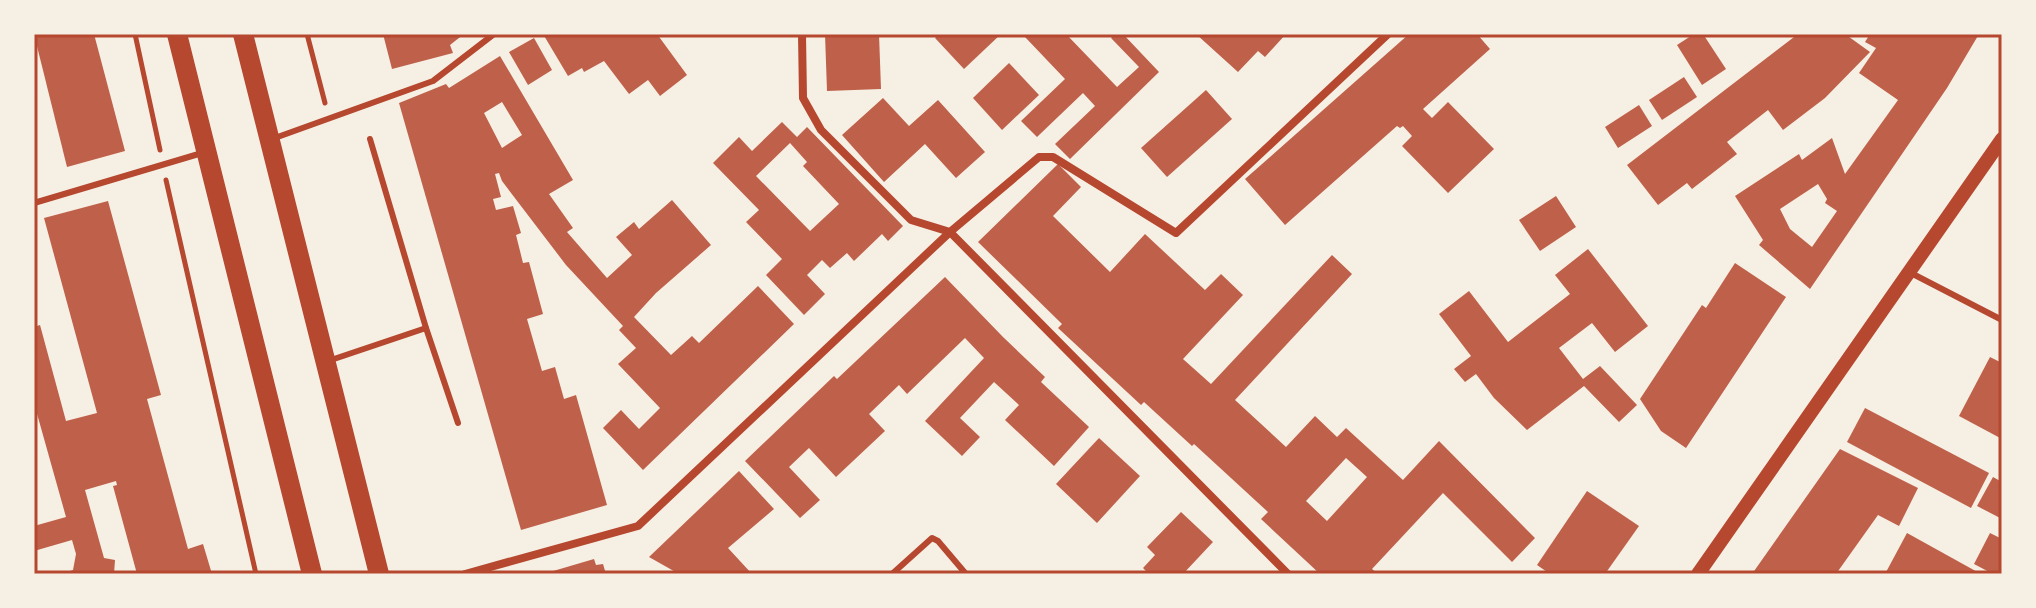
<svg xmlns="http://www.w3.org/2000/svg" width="2036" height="608" viewBox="0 0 2036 608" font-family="'Roboto Condensed',sans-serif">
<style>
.building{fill:#bf614a;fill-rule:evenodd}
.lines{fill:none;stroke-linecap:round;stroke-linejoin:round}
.path{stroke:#b5482f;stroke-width:5}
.service{stroke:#b5482f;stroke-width:6}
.minor{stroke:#b5482f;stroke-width:8}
.tertiary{stroke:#b5482f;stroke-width:14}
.primary{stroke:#b5482f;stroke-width:20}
.neatline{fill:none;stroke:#b5482f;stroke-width:3}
</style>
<rect width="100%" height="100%" fill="#f6efe4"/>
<g class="building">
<polygon points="34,34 94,34 125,151 67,167"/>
<polygon points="383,34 464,34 450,45 453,53 392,69"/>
<polygon points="543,34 657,34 687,75 660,96 648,80 629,94 604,61 584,72 582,68 568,76"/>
<polygon points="825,34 879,34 881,89 827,91"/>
<polygon points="940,34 1001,34 964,69 935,38"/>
<polygon points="1028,34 1066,34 1117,87 1139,67 1111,38 1115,34 1123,34 1159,72 1070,159 1055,144 1095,106 1083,93 1037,137 1021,121 1065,79 1025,37"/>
<polygon points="1196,34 1286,34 1265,57 1258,51 1238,72"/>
<polygon points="1409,34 1477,34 1490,49 1423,109 1432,118 1448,102 1494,149 1448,193 1402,146 1412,136 1403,126 1400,128 1397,126 1285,225 1245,179"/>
<polygon points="1694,34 1703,34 1726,69 1702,85 1677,45"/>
<polygon points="1798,34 1845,34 1870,52 1825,98 1783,130 1768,110 1727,142 1737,154 1692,189 1687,183 1658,205 1627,165"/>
<path d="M1870,34H1979L1947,88L1810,289L1759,245L1763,240L1735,196L1799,154L1802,160L1832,138L1845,174L1898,100L1859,73L1876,48L1865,42ZM1818,184L1827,199L1825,203L1837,211L1812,247L1790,229L1780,209Z"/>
<polygon points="534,38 552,70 528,85 509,52"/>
<path d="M500,56L573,180L549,194L573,228L567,232L607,278L632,255L616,237L634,222L639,229L672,200L711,245L656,293L634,317L671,355L692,336L699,343L758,286L794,324L643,470L603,428L621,410L639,429L660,408L618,364L636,348L619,330L623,326L566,265L502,181L499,173L495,174L501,197L493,199L496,210L513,206L521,233L516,235L523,263L529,262L543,314L527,319L542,371L555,367L564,399L576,395L607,505L521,530L399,103L446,84L449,88ZM502,102L522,135L502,148L484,113Z"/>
<polygon points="1009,63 1039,95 1002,130 973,98"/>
<polygon points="1684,77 1697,97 1662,120 1649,100"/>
<polygon points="1206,90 1232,119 1167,177 1141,148"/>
<polygon points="883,98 909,126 938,100 985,152 956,178 925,144 884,182 842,135"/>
<polygon points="1639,105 1652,126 1618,148 1605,127"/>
<path d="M782,122L797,137L807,127L903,226L888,241L882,234L854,261L847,253L830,268L822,260L807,275L825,294L804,315L766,275L782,259L746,222L759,210L713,163L739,137L752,151ZM790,143L807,162L803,166L839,204L810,231L756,176Z"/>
<path d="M1058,164L1081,187L1053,216L1110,272L1145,234L1205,290L1221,274L1243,295L1183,359L1211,384L1332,255L1352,274L1235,400L1286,447L1315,416L1337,437L1346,428L1403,480L1439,441L1535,538L1512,562L1443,493L1372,569L1378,574H1320L1261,519L1268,512L1194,444L1192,446L1144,402L1141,405L1058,328L1062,324L978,242ZM1346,458L1367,477L1327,521L1306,501Z"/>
<polygon points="1556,196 1576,227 1540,251 1519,220"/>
<polygon points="108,201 161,395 147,399 188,549 203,544 212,574 137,574 113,486 117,485 116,481 85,490 104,558 115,560 114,574 61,574 73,570 76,554 72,540 34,551 34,526 66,517 34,403 34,327 40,325 66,421 97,413 44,218"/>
<polygon points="1588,249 1648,326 1615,352 1592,323 1559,348 1583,379 1600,366 1637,405 1619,422 1584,386 1527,430 1494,398 1476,374 1465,382 1454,369 1471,356 1439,314 1469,291 1508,342 1570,294 1555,275"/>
<polygon points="1735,263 1786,297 1686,448 1661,431 1640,399 1702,305 1706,308"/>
<polygon points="945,277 1003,337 1045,377 1041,382 1089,427 1054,466 1005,420 1019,405 994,382 960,418 980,437 962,456 925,421 984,358 965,338 907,394 899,385 869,414 885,431 836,477 809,448 789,467 820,500 800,518 745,461 834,376 837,379"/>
<polygon points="1990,357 2002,363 2002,439 1959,416"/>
<polygon points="1865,408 1989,473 1971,508 1847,442"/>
<polygon points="1099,438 1140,476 1097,523 1056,484"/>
<polygon points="1840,449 1918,488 1899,526 1878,515 1836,574 1752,574"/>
<polygon points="739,471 774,509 728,548 752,574 679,574 649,557"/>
<polygon points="1993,477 2002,482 2002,519 1977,506"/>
<polygon points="1587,491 1639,526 1605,574 1550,574 1537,565"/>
<polygon points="1181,512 1213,542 1183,574 1149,574 1143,568 1155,555 1147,547"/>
<polygon points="1907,533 1981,574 1885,574"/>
<polygon points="1990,533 2002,539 2002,574 1993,574 1974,564"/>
<polygon points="594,559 596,565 603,564 606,574 543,574"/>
</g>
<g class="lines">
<g class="path">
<polyline points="135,34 160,150"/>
<polyline points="307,34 325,103"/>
<polyline points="166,180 256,574"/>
</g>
<g class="service">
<polyline points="272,139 433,81 494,34"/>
<polyline points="370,139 426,328"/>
<polyline points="34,203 202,153"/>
<polyline points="1909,272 2002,320"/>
<polyline points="328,361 426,328 458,423"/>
<polyline points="892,574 932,538 938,541 966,574"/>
</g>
<g class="minor">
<polyline points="802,34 803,98 821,130 911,220 950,232 1288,574"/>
<polyline points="465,574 638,526 950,232 1039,157 1053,157 1176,233 1388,34"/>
</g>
<polyline class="tertiary" points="1698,574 2002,139"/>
<g class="primary">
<polyline points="177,34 312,574"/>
<polyline points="243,34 379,574"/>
</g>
</g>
<rect width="2036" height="608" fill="none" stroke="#f6efe4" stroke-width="72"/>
<rect x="36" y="36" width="1964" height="536" class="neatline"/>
</svg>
